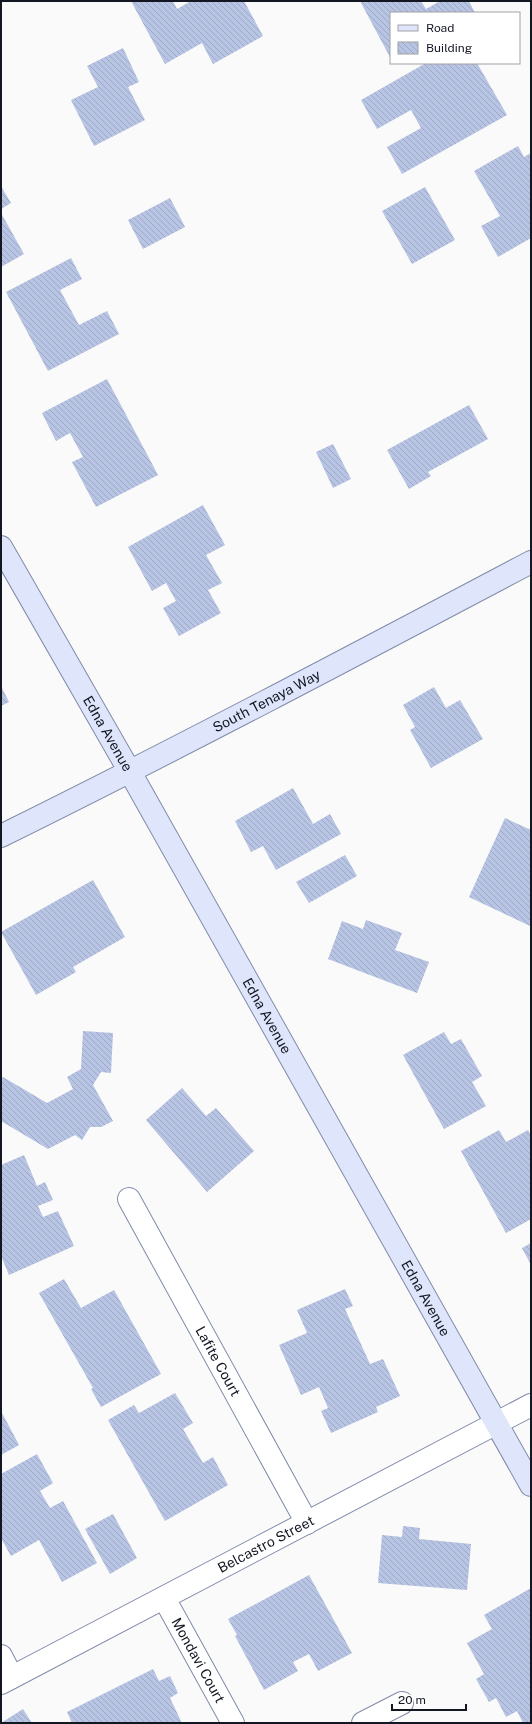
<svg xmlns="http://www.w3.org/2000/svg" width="532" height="1724" viewBox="0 0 532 1724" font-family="'Public Sans',sans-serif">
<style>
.building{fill:url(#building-back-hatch)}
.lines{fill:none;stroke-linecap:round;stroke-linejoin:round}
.street-casing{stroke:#808ba9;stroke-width:24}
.secondary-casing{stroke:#808ba9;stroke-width:24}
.street{stroke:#fff;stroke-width:22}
.secondary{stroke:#dfe6fb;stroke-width:22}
.labels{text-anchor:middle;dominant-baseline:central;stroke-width:3.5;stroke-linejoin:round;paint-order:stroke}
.street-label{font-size:14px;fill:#131722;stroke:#fff}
</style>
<defs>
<pattern id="building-back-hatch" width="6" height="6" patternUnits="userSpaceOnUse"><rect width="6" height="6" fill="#b8c4e3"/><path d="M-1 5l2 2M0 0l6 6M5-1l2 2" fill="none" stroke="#9da8c2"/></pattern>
</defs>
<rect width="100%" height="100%" fill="#fafafa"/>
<g class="building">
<polygon points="131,1 173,1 177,9 191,1 244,1 263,36 213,64 202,43 165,64"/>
<polygon points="360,1 421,1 426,9 440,1 469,1 475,13 391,13 391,59"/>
<polygon points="123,48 139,82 128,87 145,120 94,146 71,100 98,87 87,66"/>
<polygon points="426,63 477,63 507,115 402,174 387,147 421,128 411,110 377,129 361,100"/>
<polygon points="518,146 524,157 531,153 531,238 498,257 481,226 500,216 474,171"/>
<polygon points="1,186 11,203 1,209"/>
<polygon points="425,187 455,240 412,264 382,211"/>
<polygon points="170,198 185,227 143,249 128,220"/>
<polygon points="1,213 24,254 1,267"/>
<polygon points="71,258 82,279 60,290 79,325 107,311 119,334 48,371 6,292"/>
<polygon points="107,379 158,475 96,507 72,462 83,457 70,433 56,441 42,413"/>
<polygon points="469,405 488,439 428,472 431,476 409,489 387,450"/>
<polygon points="333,444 351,479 333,488 316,452"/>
<polygon points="203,505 225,545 206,555 222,583 208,590 221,613 179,636 163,608 176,601 166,583 152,591 128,547"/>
<polygon points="1,686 9,702 1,706"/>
<polygon points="434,687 446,708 460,700 483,739 431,768 410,730 415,727 403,705"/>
<polygon points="293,788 313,824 330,814 341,834 276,870 263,846 251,852 235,821"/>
<polygon points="505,818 531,830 531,924 530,926 469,897"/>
<polygon points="345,855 357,876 309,903 296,882"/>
<polygon points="93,880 125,937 73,967 76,972 36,995 1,932"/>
<polygon points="366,920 402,933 395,950 429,962 417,993 328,959 342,921 363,929"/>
<polygon points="83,1031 113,1033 111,1073 101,1072 93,1085 113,1121 101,1127 90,1127 82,1140 75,1135 48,1149 1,1121 1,1079 3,1077 47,1103 73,1089 67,1077 81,1069"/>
<polygon points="444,1032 451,1044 461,1039 482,1076 472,1082 486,1106 444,1129 403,1055"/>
<polygon points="182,1088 206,1116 216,1108 254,1151 207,1192 146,1120"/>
<polygon points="499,1130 506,1142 528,1130 531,1135 531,1219 506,1233 461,1151"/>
<polygon points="24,1155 37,1186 45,1182 53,1200 38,1206 43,1217 58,1211 74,1246 9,1275 1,1256 1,1165"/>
<polygon points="531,1243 531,1265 522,1248"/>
<polygon points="64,1279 81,1308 114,1290 161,1374 101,1407 91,1389 93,1388 39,1293"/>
<polygon points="345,1289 353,1306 345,1309 370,1364 383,1359 400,1396 376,1407 378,1412 331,1433 321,1411 328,1408 319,1387 301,1395 279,1345 307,1333 297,1310"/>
<polygon points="175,1393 193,1423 183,1429 203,1463 213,1457 228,1485 165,1521 108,1420 134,1405 139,1413"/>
<polygon points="1,1411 19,1445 1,1455"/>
<polygon points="37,1454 53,1483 40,1491 50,1508 63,1501 97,1563 62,1582 39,1540 11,1556 1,1538 1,1474"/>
<polygon points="113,1514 137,1558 110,1574 85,1529"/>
<polygon points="403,1526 420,1528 419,1539 471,1544 467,1590 378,1583 382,1535 402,1537"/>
<polygon points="309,1575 352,1653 318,1671 309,1654 293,1662 298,1671 264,1690 235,1636 237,1635 228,1619"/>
<polygon points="531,1588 531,1723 523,1723 517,1711 506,1717 496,1698 489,1702 476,1679 484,1674 467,1643 492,1629 484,1615"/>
<polygon points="153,1669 159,1681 170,1676 178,1693 170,1698 182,1723 72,1723 67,1712"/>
<polygon points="23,1709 32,1723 1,1723"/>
</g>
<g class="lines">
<defs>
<g id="street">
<path id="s1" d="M129,1199L307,1523"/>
<path id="s2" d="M164,1598L233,1723"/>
<polyline points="1,1656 12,1677"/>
<path id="s3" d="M1,1683L531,1405"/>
<polyline points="363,1723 402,1703"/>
</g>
<g id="secondary">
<path id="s4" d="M1,547L130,772L531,1485"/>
<path id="s5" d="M1,836C179,748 355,655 531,562"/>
</g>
</defs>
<use href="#street" class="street-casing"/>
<use href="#secondary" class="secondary-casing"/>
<use href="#street" class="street"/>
<use href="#secondary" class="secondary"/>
</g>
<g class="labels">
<g class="street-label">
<text stroke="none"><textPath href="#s5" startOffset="298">South Tenaya Way</textPath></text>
<text stroke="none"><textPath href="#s4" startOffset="215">Edna Avenue</textPath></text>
<text stroke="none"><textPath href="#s4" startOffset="539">Edna Avenue</textPath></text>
<text stroke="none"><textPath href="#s4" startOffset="863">Edna Avenue</textPath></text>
<text stroke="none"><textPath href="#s1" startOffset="185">Lafite Court</textPath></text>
<text stroke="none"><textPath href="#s3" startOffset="299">Belcastro Street</textPath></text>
<text stroke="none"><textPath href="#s2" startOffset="71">Mondavi Court</textPath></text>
</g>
</g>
<rect width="532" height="1724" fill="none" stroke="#131722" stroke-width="4"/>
<rect x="390" y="12" width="130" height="52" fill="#ffffff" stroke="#a1a2a7"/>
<rect x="398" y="25" width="20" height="6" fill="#dfe6fb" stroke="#a1a2a7"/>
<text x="426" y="32" font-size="12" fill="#131722">Road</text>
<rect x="398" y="42" width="20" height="12" fill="url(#building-back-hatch)" stroke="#a1a2a7"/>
<text x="426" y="52" font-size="12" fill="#131722">Building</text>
<path d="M392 1704v6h74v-6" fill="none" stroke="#131722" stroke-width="2"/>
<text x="398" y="1704" font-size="12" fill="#131722" stroke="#ffffff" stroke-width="3" paint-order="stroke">20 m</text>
</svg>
